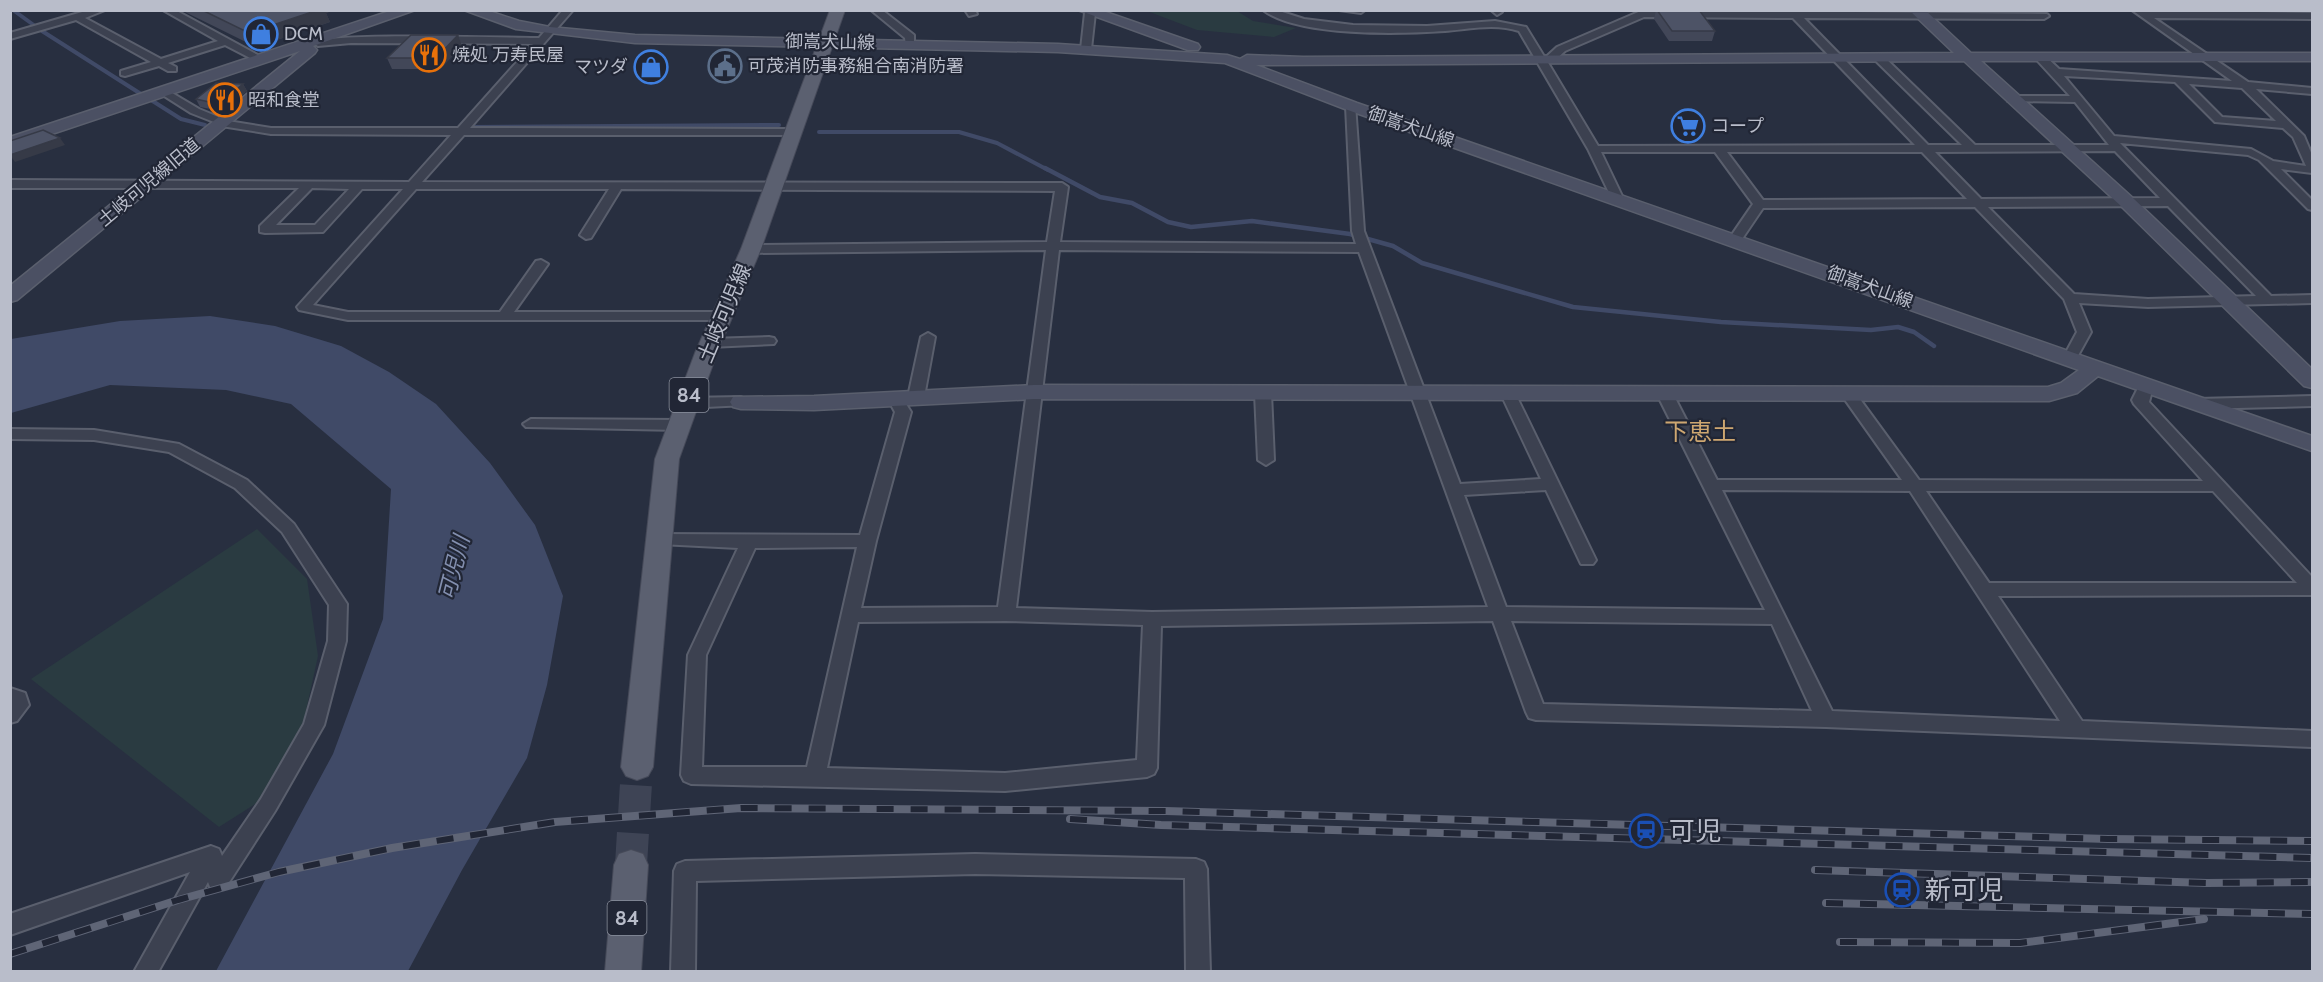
<svg xmlns="http://www.w3.org/2000/svg" width="2323" height="982" viewBox="0 0 2323 982" font-family="Cabin,'Noto Sans JP',sans-serif">
<style>
.green{fill:#2a3b41}
.water{fill:#404a67}
.lines{fill:none;stroke-linecap:round;stroke-linejoin:round}
.stream-far1{stroke:#404a67;stroke-width:4}
.stream{stroke:#404a67;stroke-width:4.5}
.primary-tunnel{stroke:#3e4455;stroke-width:32;stroke-dasharray:32 16;stroke-linecap:butt}
.street-casing{stroke:#5a5f6d;stroke-width:4}
.secondary-casing{stroke:#5a5f6d;stroke-width:3}
.primary-casing{stroke:#464a59;stroke-width:2}
.street{fill:#3c4150;fill-rule:evenodd}
.secondary{fill:#4b5063;fill-rule:evenodd}
.primary{fill:#5b6070;fill-rule:evenodd}
.rail-casing{stroke:#5f6576;stroke-width:8}
.rail{stroke:#212635;stroke-width:6;stroke-dasharray:17;stroke-linecap:butt}
.wall{fill:#424758}
.shaded-wall{fill:#363a47}
.building{fill:#4d5366;stroke:#363a47;stroke-width:1.5}
.labels{text-anchor:middle;dominant-baseline:central;stroke-width:4.5;stroke-linejoin:round;paint-order:stroke}
.far-poi-label{font-size:18px;fill:#b9bdca;stroke:#212635;text-anchor:start}
.far-street-label{font-size:18px;fill:#b9bdca;stroke:#212635}
.shield{fill:#212635;stroke:#8b909d;stroke-width:1.5}
.shield-label{font-size:20px;font-weight:bold;fill:#b9bdca}
.street-label{font-size:21px;fill:#b9bdca;stroke:#212635}
.water-label{font-size:22px;font-style:italic;fill:#838faf;stroke:#212635}
.quarter-label{font-size:24px;fill:#cea771;stroke:#212635}
.near-poi-label{font-size:26px;fill:#b9bdca;stroke:#212635;text-anchor:start}
</style>
<rect width="100%" height="100%" fill="#282f40"/>
<g class="green">
<polygon points="1147,11 1237,11 1253,21 1296,28 1274,37 1197,30"/>
<polygon points="257,529 307,579 318,656 302,729 263,799 219,827 31,679"/>
</g>
<polygon class="water" points="210,316 275,326 341,346 389,372 436,404 490,463 535,525 563,596 547,685 527,758 462,870 408,971 216,971 333,754 383,619 391,489 291,404 226,390 110,385 11,413 11,339 120,321"/>
<g class="lines">
<g class="stream-far1">
<polyline points="13,10 35,26"/>
<polyline points="42,31 141,94"/>
<polyline points="151,100 181,119 205,125"/>
<polyline points="471,127 779,125"/>
<polyline points="819,132 959,132 997,143 1048,170"/>
</g>
<polyline class="stream" points="1045,168 1100,197 1132,203 1168,222 1191,227 1252,221 1350,234 1393,246 1422,263 1573,307 1721,322 1871,330 1898,327 1914,332 1934,346"/>
<polyline class="primary-tunnel" points="631,865 637,767"/>
<defs>
<g id="street">
<polygon points="89,10 105,10 85,18 161,59 218,41 163,10 175,10 267,60 258,62 225,45 168,63 176,67 176,71 168,71 159,66 125,76 121,75 121,71 151,62 76,20 10,39 10,33"/>
<path d="M563,10H573L470,128L794,129L800,132L794,135H464L422,182L1062,183L1068,187L1060,242L1356,244L1352,231L1346,106L1355,104L1364,231L1460,484L1541,479L1501,394L1504,391H1514L1596,560L1593,564H1581L1546,490L1464,495L1506,607L1765,610L1657,394L1660,391L1665,389L1673,394L1717,480H1902L1841,394L1849,389L1854,391L1919,480L2203,481L2134,404L2132,400L2140,384H2150L2153,387L2149,402L2312,577V595L1998,596L2082,721L2312,731V747L1826,727L1536,720L1529,718L1526,712L1493,621L1161,626L1157,768L1154,774L1147,777L1005,791L691,784L684,781L681,775L688,655L738,548L660,544L654,542L651,538L654,534L860,535L895,412L888,399L896,394L901,396L911,412L876,541L861,608L998,607L1046,250L751,253L744,249L751,245L1047,242L1055,191L621,189L591,238L586,239L580,235L609,189H416L313,305L348,312H500L536,261L541,260L548,264L514,312H721L728,316L721,320H348L299,310L297,307L403,189H362L323,232L265,233L260,232V226L299,188H10V180L409,182L451,135L271,134L215,125L214,122L191,113L158,92L167,90L199,109L228,121L271,128H458L533,44L351,43L318,46L313,43C328,32 507,38 539,38ZM312,188L349,189L315,225H276ZM1059,250L1359,252L1488,607L1152,612L1016,608ZM1722,490L1910,491L2060,721L1832,711ZM1926,491H2213L2297,583H1989ZM857,547L807,767H702L706,655L755,548ZM1006,621L1143,625L1137,760L1005,773L827,768L858,622ZM1511,621L1772,624L1812,711L1543,704Z"/>
<polygon points="871,10 882,10 914,35 914,46 906,46 905,38"/>
<polygon points="965,10 975,10 977,14 969,16"/>
<polygon points="1088,10 1095,13 1091,49 1086,52 1081,49 1085,13"/>
<path d="M1263,10H1276L1304,19L1353,25L1427,26L1495,21L1526,27L1545,58L1557,47L1643,10L2047,14L2049,16L2044,19L1804,18L1928,145H1962L1874,59V55H1882L1975,145H2109L2075,102L2008,101V97L2012,96H2070L2036,59V55H2044L2059,69L2232,81L2132,10L2312,13V19L2154,18L2248,82L2312,88V94L2256,89L2304,136L2312,155V173L2281,169L2312,200V210L2308,209L2259,160L2248,155L2120,143L2271,296L2312,295V303L2148,307L2079,303L2091,332L2075,361H2065L2063,358L2077,332L2064,299L1975,207L1763,208L1740,242H1730L1729,239L1753,204L1715,152H1601L1623,198L1617,202L1613,201L1588,149L1519,31C1495,23 1470,29 1445,31C1401,34 1298,37 1263,10ZM1644,17L1793,18L1915,145L1598,146L1547,61H1554L1565,51ZM2064,76L2175,82L2215,122L2283,128L2293,137L2306,166L2273,161L2251,149L2114,136ZM2189,84L2242,88L2276,121L2222,117ZM2115,151L2160,198L1981,199L1935,152ZM1727,152H1922L1967,199L1763,200ZM2168,206L2256,296L2148,299L2074,294L1988,207Z"/>
<polygon points="1339,10 1365,10 1361,13"/>
<polygon points="1491,10 1501,10 1502,12 1497,15"/>
<polygon points="928,333 935,337 924,397 916,402 908,397 921,337"/>
<polygon points="769,337 774,338 776,341 774,344 710,347 703,343 710,339"/>
<polygon points="1263,388 1271,393 1274,460 1266,465 1258,460 1255,393"/>
<polygon points="2312,396 2312,406 2197,409 2189,404 2197,399"/>
<polygon points="741,397 746,399 749,402 746,405 686,408 678,403 686,398"/>
<polygon points="531,419 680,420 688,425 680,430 526,427 523,424"/>
<polygon points="10,429 94,430 179,444 247,480 294,524 347,604 346,641 324,725 275,811 226,887 218,890 210,887 208,882 158,972 134,972 190,872 10,935 10,914 211,846 219,849 222,856 261,799 304,724 328,641 329,605 282,532 235,488 169,452 94,440 10,439"/>
<polygon points="10,688 25,693 29,705 17,721 10,723"/>
<polygon points="975,854 1196,859 1204,862 1207,869 1210,972 1186,972 1185,878 975,874 696,881 695,972 671,972 674,871 677,864 685,861"/>
</g>
<g id="secondary">
<polygon points="393,10 415,10 313,46 317,50 315,53 17,300 10,302 10,286 300,51 10,148 10,137"/>
<polygon points="464,10 486,10 519,21 550,27 635,35 1058,44 1227,55 1240,59 1247,55 1303,57 1954,53 1909,10 1925,10 1971,53 2312,53 2312,61 1981,61 2134,199 2312,369 2312,388 2304,386 2122,207 1964,61 1256,65 1357,103 2312,436 2312,451 2098,376 2077,393 2049,401 1034,399 814,410 741,409 733,407 730,402 733,397 814,396 1034,385 2048,387 2061,383 2079,370 1345,109 1225,63 1058,52 635,43 516,29"/>
<polygon points="1078,10 1100,10 1198,44 1200,47 1198,50 1188,50"/>
</g>
<g id="primary">
<polygon points="830,10 845,10 761,249 717,353 679,459 653,767 648,776 637,780 626,776 621,767 655,459 695,353 741,249"/>
<polygon points="631,850 643,854 648,865 641,972 605,972 614,865 619,854"/>
</g>
</defs>
<use href="#street" class="street-casing"/>
<use href="#secondary" class="secondary-casing"/>
<use href="#primary" class="primary-casing"/>
<use href="#street" class="street"/>
<use href="#secondary" class="secondary"/>
<use href="#primary" class="primary"/>
<defs>
<g id="rail">
<polyline points="1070,819 1161,825 2312,858"/>
<polyline points="1815,870 2207,883 2312,882"/>
<polyline points="1826,903 2312,914"/>
<polyline points="1840,942 2020,943 2204,919"/>
<polyline points="10,954 178,900 279,872 392,848 555,822 741,808 1166,811 2108,839 2312,841"/>
</g>
</defs>
<use href="#rail" class="rail-casing"/>
<use href="#rail" class="rail"/>
</g>
<g class="wall">
<polygon points="181,10 335,10 326,13 330,22 256,47"/>
<polygon points="1656,10 1699,10 1715,31 1712,41 1669,41 1654,19"/>
<polygon points="458,35 462,46 440,69 392,69 387,58"/>
<polygon points="243,84 247,91 222,111 200,107 196,99"/>
</g>
<g class="shaded-wall">
<polygon points="314,10 335,10 326,13 330,22 256,47 249,33"/>
<polygon points="458,35 462,46 440,69 436,58"/>
<polygon points="243,84 247,91 222,111 218,104"/>
<polygon points="60,138 65,145 15,162 10,155"/>
</g>
<g class="building">
<polygon points="202,10 318,10 249,33"/>
<polygon points="1657,10 1699,10 1715,31 1672,31"/>
<polygon points="411,35 458,35 436,58 387,58"/>
<polygon points="216,83 243,84 218,104 196,99"/>
<polygon points="43,130 60,138 10,155 10,141"/>
</g>
<defs>
<symbol id="shop-ring" viewBox="-11 -11 22 22"><circle r="9.5" fill="#212635" stroke="#3f7fe0" stroke-width="1.5"/><path d="M-5-2.5h2.3a2.7 3.5 0 0 1 5.4 0H5L5.5 6h-11ZM-1.5-2.5h3a1.5 2.3 0 0 0-3 0Z" fill="#3f7fe0"/></symbol>
<symbol id="restaurant-ring" viewBox="-11 -11 22 22"><circle r="9.5" fill="#212635" stroke="#e8710a" stroke-width="1.5"/><path d="M-5-6h1v4h1v-4h1v4h1v-4h1v5L-1.5 .5V6h-2V.5L-5-1ZM5-6V6H3V1.5H1.5Q1.5-4 5-6Z" fill="#e8710a"/></symbol>
<symbol id="civic-ring" viewBox="-11 -11 22 22"><circle r="9.5" fill="#212635" stroke="#5c6f8a" stroke-width="1.5"/><path d="M-.6-6.5H3V-4.5H.6V-3L4-1V1h2V6H-6V1h2V-1L-.6-3ZM-1.2 2.5V6h2.4V2.5Z" fill="#5c6f8a"/></symbol>
<symbol id="supermarket-ring" viewBox="-11 -11 22 22"><circle r="9.5" fill="#212635" stroke="#3f7fe0" stroke-width="1.5"/><path d="M-6-5.5h2.5l.6 2H6L4.5 2H-2.5L-4.4-4H-6ZM-1.5 3.2a1.3 1.3 0 1 0 .1 0ZM3 3.2a1.3 1.3 0 1 0 .1 0Z" fill="#3f7fe0"/></symbol>
<symbol id="station-ring" viewBox="-11 -11 22 22"><circle r="9.5" fill="#212635" stroke="#1a4fb4" stroke-width="1.5"/><path d="M-3-6H3Q5-6 5-4V2Q5 4 3 4L4.5 6H3L1.5 4h-3L-3 6H-4.5L-3 4Q-5 4-5 2V-4Q-5-6-3-6ZM-3.5-4v3h7v-3ZM-3.5 1v1.5H-2V1ZM2 1v1.5H3.5V1Z" fill="#1a4fb4"/></symbol>
</defs>
<g fill-rule="evenodd">
<use href="#shop-ring" x="242" y="15" width="38" height="38"/>
<use href="#restaurant-ring" x="410" y="36" width="38" height="38"/>
<use href="#civic-ring" x="706" y="47" width="38" height="38"/>
<use href="#shop-ring" x="632" y="48" width="38" height="38"/>
<use href="#restaurant-ring" x="206" y="81" width="38" height="38"/>
<use href="#supermarket-ring" x="1669" y="107" width="38" height="38"/>
<use href="#station-ring" x="1627" y="812" width="38" height="38"/>
<use href="#station-ring" x="1883" y="871" width="38" height="38"/>
</g>
<g class="labels">
<g class="far-poi-label">
<text x="284" y="34">DCM</text>
<text x="452" y="55">焼処 万寿民屋</text>
<text x="748" y="66">可茂消防事務組合南消防署</text>
<text x="628" y="67" text-anchor="end">マツダ</text>
<text x="248" y="100">昭和食堂</text>
<text x="1711" y="126">コープ</text>
</g>
<g class="far-street-label">
<text transform="translate(830 42) rotate(1)">御嵩犬山線</text>
<text transform="translate(1411 127) rotate(19)">御嵩犬山線</text>
<text transform="translate(149 182) rotate(-40)">土岐可児線旧道</text>
<text transform="translate(1870 287) rotate(20)">御嵩犬山線</text>
</g>
<g class="shield">
<rect x="669.5" y="378" width="39" height="34" rx="4.5"/>
<rect x="607.5" y="901" width="39" height="34" rx="4.5"/>
</g>
<g class="shield-label">
<text x="689" y="395">84</text>
<text x="627" y="918">84</text>
</g>
<g class="street-label">
<text transform="translate(724 313) rotate(-67)">土岐可児線</text>
</g>
<g class="water-label">
<text transform="translate(454 568) rotate(-76)">可児川</text>
</g>
<g class="quarter-label">
<text x="1700" y="431">下恵土</text>
</g>
<g class="near-poi-label">
<text x="1669" y="831">可児</text>
<text x="1925" y="890">新可児</text>
</g>
</g>
<rect width="2323" height="982" fill="none" stroke="#b9bdca" stroke-width="24"/>
</svg>
